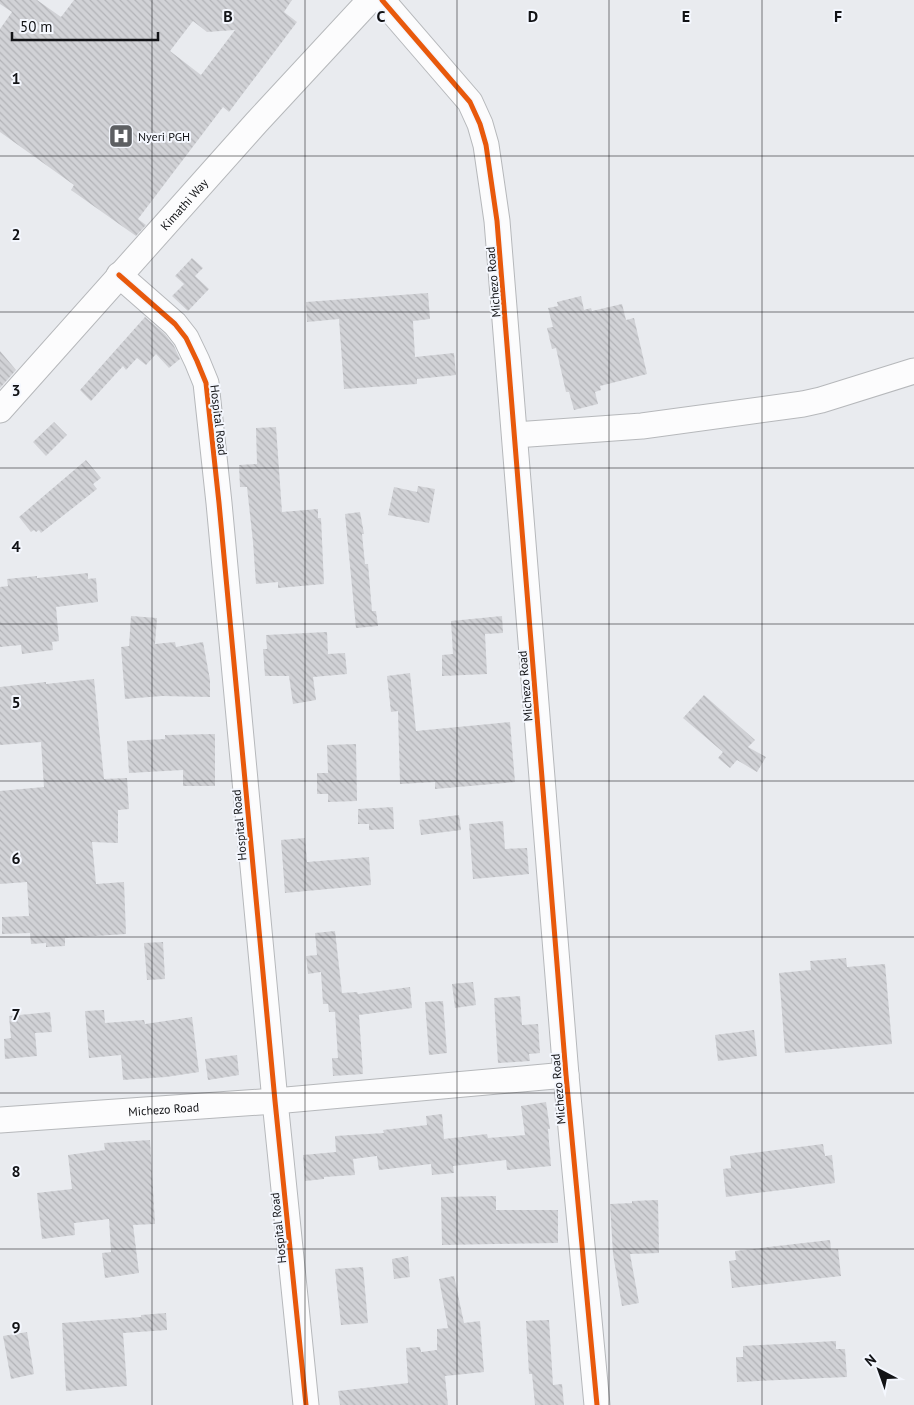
<svg xmlns="http://www.w3.org/2000/svg" width="914" height="1405" viewBox="0 0 914 1405" font-family="'PT Sans',sans-serif">
<style>
.building{fill:url(#building-back-hatch);fill-rule:evenodd}
.lines{fill:none;stroke-linecap:round;stroke-linejoin:round}
.minor-casing{stroke:#b6b8bb;stroke-width:27}
.minor{stroke:#fcfcfd;stroke-width:25}
.cycleway-casing{stroke:#f4f7fe;stroke-width:8}
.cycleway{stroke:#e8590c;stroke-width:5}
.grid{fill:none;stroke:#121316;stroke-width:1;stroke-opacity:0.55}
.labels{text-anchor:middle;dominant-baseline:central;stroke-width:4;stroke-linejoin:round;paint-order:stroke}
.poi-label{font-size:12px;fill:#121316;stroke:#f4f7fe;text-anchor:start}
.street-label{font-size:12px;fill:#121316;stroke:#f4f7fe}
.grid-label{font-size:16px;text-anchor:middle;font-weight:bold;fill:#121316;stroke:#f4f7fe;stroke-width:4;stroke-linejoin:round;paint-order:stroke}
</style>
<defs>
<pattern id="building-back-hatch" width="6" height="6" patternUnits="userSpaceOnUse" patternTransform="scale(1.25)"><rect width="6" height="6" fill="#d1d2d6"/><path d="M-1 5l2 2M0 0l6 6M5-1l2 2" fill="none" stroke="#b2b3b7"/></pattern>
</defs>
<rect width="100%" height="100%" fill="#e9ebef"/>
<g class="building">
<path d="M0,0H37L61,17L74,0H292L284,12L297,22L229,112L223,107L138,219L146,225L136,236L71,190L74,185L0,132V29L12,12L0,4ZM193,21L207,32L235,30L201,75L170,51Z"/>
<polygon points="192,258 203,268 195,276 209,289 188,311 172,296 184,284 175,276"/>
<polygon points="428,293 430,319 413,321 415,357 454,353 456,375 417,379 417,384 344,389 339,319 307,322 306,302"/>
<polygon points="581,296 584,310 591,308 592,311 622,304 626,320 634,318 647,374 600,386 601,390 595,392 598,404 574,410 569,392 566,392 556,348 552,349 547,328 553,327 548,308 558,306 557,302"/>
<polygon points="145,317 165,334 174,346 180,359 169,368 156,354 146,365 137,358 126,370 123,366 91,401 80,390"/>
<polygon points="0,351 16,370 0,388"/>
<polygon points="54,422 67,435 46,456 33,442"/>
<polygon points="276,427 282,512 318,509 318,518 321,518 324,584 278,588 278,582 256,584 253,542 247,487 240,487 239,465 257,464 256,428"/>
<polygon points="86,460 101,478 93,484 97,489 41,533 39,530 36,532 34,530 31,532 19,517"/>
<polygon points="418,486 435,489 429,523 388,515 394,487 417,492"/>
<polygon points="360,512 364,534 362,534 365,564 368,564 372,611 376,611 378,626 356,628 345,514"/>
<polygon points="88,573 88,579 96,578 98,602 56,607 59,641 52,642 53,650 22,654 21,645 0,647 0,587 8,586 7,579 37,576 37,578"/>
<polygon points="131,616 157,618 155,644 175,642 176,647 203,642 210,680 210,697 162,696 125,699 121,647 129,646"/>
<polygon points="502,616 503,633 485,634 487,674 442,676 442,655 453,654 451,621"/>
<polygon points="327,632 328,654 345,653 347,674 313,677 316,700 293,704 289,676 265,676 263,649 267,649 266,635"/>
<polygon points="410,673 416,731 510,722 515,782 435,789 435,782 400,784 398,711 391,712 387,676"/>
<polygon points="94,679 104,779 127,778 129,809 118,810 118,843 92,842 96,884 124,882 126,934 65,938 65,946 46,947 46,943 31,944 30,933 2,934 2,917 29,916 27,882 0,884 0,791 44,787 41,742 0,745 0,687 46,682 46,684"/>
<polygon points="704,695 755,740 748,747 766,757 757,772 737,760 730,768 718,758 723,752 683,718"/>
<polygon points="215,734 215,786 183,786 183,770 129,773 127,741 165,739 165,735"/>
<polygon points="356,744 357,801 328,802 328,794 317,794 317,773 328,773 327,745"/>
<polygon points="393,807 394,829 369,830 369,824 358,824 358,809"/>
<polygon points="459,815 461,830 421,835 419,820"/>
<polygon points="503,821 505,849 527,848 529,874 473,879 469,824"/>
<polygon points="305,838 307,862 369,857 371,885 285,893 281,840"/>
<polygon points="335,931 342,993 357,992 358,994 410,987 412,1008 359,1015 363,1074 333,1076 332,1058 338,1058 335,1012 329,1012 328,1004 323,1004 321,972 308,974 306,956 317,955 315,933"/>
<polygon points="163,942 165,979 147,980 144,943"/>
<polygon points="846,958 847,967 885,964 892,1044 785,1053 779,973 811,970 810,961"/>
<polygon points="473,982 476,1005 455,1008 452,984"/>
<polygon points="520,996 522,1025 538,1024 540,1053 529,1054 530,1061 498,1063 494,998"/>
<polygon points="443,1001 447,1053 429,1055 425,1002"/>
<polygon points="104,1010 105,1023 144,1020 145,1024 192,1017 199,1072 166,1077 123,1080 121,1055 89,1058 85,1011"/>
<polygon points="50,1012 52,1032 35,1033 37,1056 5,1059 4,1039 11,1038 9,1016"/>
<polygon points="754,1030 757,1056 718,1061 715,1035"/>
<polygon points="237,1055 239,1075 208,1080 205,1059"/>
<polygon points="546,1102 550,1129 548,1129 551,1166 507,1170 506,1160 453,1166 454,1173 432,1175 431,1164 379,1170 377,1156 353,1159 355,1175 324,1177 324,1179 305,1181 303,1155 336,1152 335,1136 384,1133 383,1130 427,1125 426,1116 442,1114 444,1139 487,1134 488,1138 525,1135 521,1106"/>
<polygon points="150,1140 155,1224 133,1225 139,1273 105,1278 102,1253 111,1252 109,1219 74,1223 75,1235 42,1239 37,1193 72,1189 68,1155 105,1150 104,1143"/>
<polygon points="823,1144 825,1156 832,1155 835,1183 726,1197 723,1169 731,1168 730,1156"/>
<polygon points="496,1196 496,1210 558,1210 558,1243 442,1245 441,1197"/>
<polygon points="658,1200 659,1253 630,1254 639,1303 622,1306 613,1254 610,1204 632,1203 632,1201"/>
<polygon points="830,1240 831,1250 838,1249 841,1276 732,1288 729,1261 736,1260 735,1251"/>
<polygon points="408,1256 410,1277 394,1279 392,1259"/>
<polygon points="363,1267 368,1323 341,1325 335,1269"/>
<polygon points="454,1276 464,1323 480,1321 484,1372 445,1376 448,1405 340,1405 338,1391 408,1383 406,1348 420,1347 421,1352 437,1350 437,1329 448,1328 439,1279"/>
<polygon points="166,1313 167,1330 123,1333 127,1386 66,1391 62,1323 141,1317 141,1315"/>
<polygon points="549,1320 553,1385 562,1384 564,1405 535,1405 532,1374 529,1374 526,1321"/>
<polygon points="27,1332 34,1374 11,1379 3,1336"/>
<polygon points="836,1341 836,1349 845,1349 847,1377 737,1382 736,1357 743,1357 743,1346"/>
</g>
<g class="lines">
<defs>
<g id="minor">
<polyline points="382,0 470,102 480,124 486,145 497,221 566,1075 597,1405"/>
<polyline points="119,275 175,324 186,338 197,361 206,383 219,503 275,1101 306,1405"/>
<path id="s1" d="M0,410L256,123L370,0"/>
<polyline points="515,435 642,426 803,404 821,400 914,371"/>
<path id="s2" d="M0,1120L275,1101L566,1075"/>
</g>
</defs>
<use href="#minor" class="minor-casing"/>
<use href="#minor" class="minor"/>
<defs>
<g id="cycleway">
<polyline points="382,0 470,102 480,124 486,145 497,221 566,1075 597,1405"/>
<polyline points="119,275 175,324 186,338 197,361 206,383 219,503 275,1101 306,1405"/>
</g>
</defs>
<use href="#cycleway" class="cycleway-casing"/>
<use href="#cycleway" class="cycleway"/>
</g>
<path class="grid" d="M152,0V1405M305,0V1405M457,0V1405M609,0V1405M762,0V1405M0,156H914M0,312H914M0,468H914M0,624H914M0,781H914M0,937H914M0,1093H914M0,1249H914"/>
<defs>
<symbol id="hospital-square" viewBox="-11 -11 22 22"><rect x="-9" y="-9" width="18" height="18" rx="4" fill="#5d5f62" stroke="#f4f7fe"/><path d="M-5-5h3v3.5h4V-5h3V5h-3V1.5h-4V5h-3Z" fill="#fff"/></symbol>
</defs>
<g fill-rule="evenodd">
<use href="#hospital-square" x="107" y="122" width="28" height="28"/>
</g>
<g class="labels">
<g class="poi-label">
<text x="138" y="136">Nyeri PGH</text>
</g>
<g class="street-label">
<text stroke="none"><textPath href="#s1" startOffset="276">Kimathi Way</textPath></text>
<text transform="translate(493 282) rotate(-95)">Michezo Road</text>
<text transform="translate(219 420) rotate(83)">Hospital Road</text>
<text transform="translate(525 686) rotate(-95)">Michezo Road</text>
<text transform="translate(239 825) rotate(-95)">Hospital Road</text>
<text transform="translate(558 1089) rotate(-95)">Michezo Road</text>
<text stroke="none"><textPath href="#s2" startOffset="164">Michezo Road</textPath></text>
<text transform="translate(278 1228) rotate(-96)">Hospital Road</text>
</g>
</g>
<g class="grid-label">
<text x="228" y="22">B</text>
<text x="381" y="22">C</text>
<text x="533" y="22">D</text>
<text x="686" y="22">E</text>
<text x="838" y="22">F</text>
<text x="16" y="84">1</text>
<text x="16" y="240">2</text>
<text x="16" y="396">3</text>
<text x="16" y="552">4</text>
<text x="16" y="708">5</text>
<text x="16" y="864">6</text>
<text x="16" y="1020">7</text>
<text x="16" y="1177">8</text>
<text x="16" y="1333">9</text>
</g>
<g transform="translate(879 1370) rotate(319)" stroke="#f4f7fe" stroke-width="4" paint-order="stroke">
<path d="M0-4L9 19L0 12L-9 19Z" fill="#121316"/>
<text y="-8" font-size="14" font-weight="bold" text-anchor="middle" fill="#121316">N</text>
</g>
<path d="M12 32v8h146v-8" fill="none" stroke="#121316" stroke-width="2.5"/>
<text x="20" y="32" font-size="15" fill="#121316" stroke="#f4f7fe" stroke-width="4" paint-order="stroke">50 m</text>
</svg>
